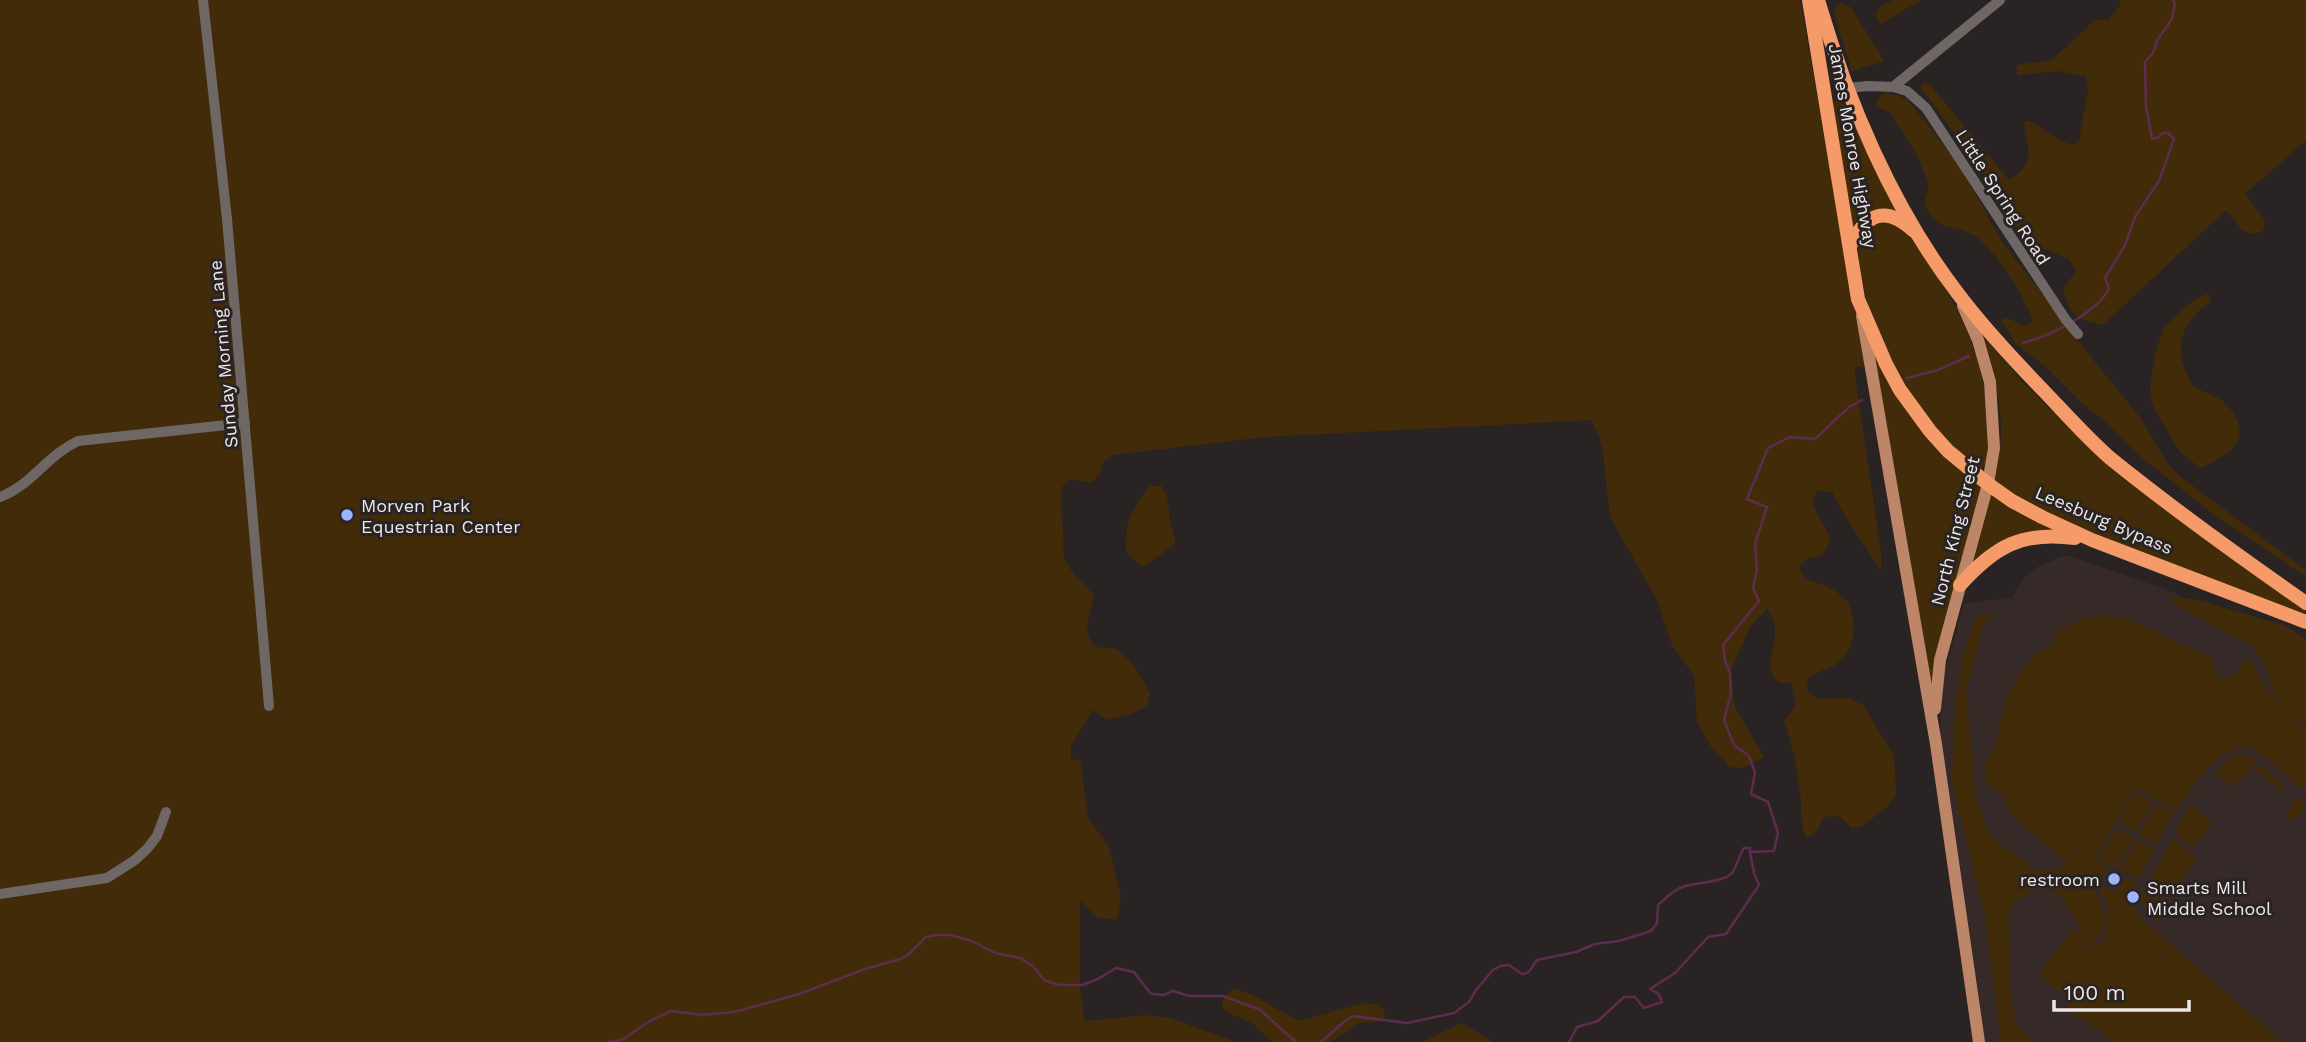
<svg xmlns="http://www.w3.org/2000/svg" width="2306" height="1042" viewBox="0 0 2306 1042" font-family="'Work Sans',sans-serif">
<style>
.built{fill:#362a28}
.green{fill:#422b08;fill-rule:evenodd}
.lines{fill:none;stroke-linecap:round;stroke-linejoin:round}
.stream{stroke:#5d2c4f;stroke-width:2.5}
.minor{stroke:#6e6766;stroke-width:10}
.major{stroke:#be8668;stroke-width:12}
.highway{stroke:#f49b69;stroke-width:14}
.poi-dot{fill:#9bb5fd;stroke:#292423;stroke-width:2.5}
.labels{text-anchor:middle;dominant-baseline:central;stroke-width:6;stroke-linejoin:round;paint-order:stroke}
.street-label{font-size:18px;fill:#ece8e7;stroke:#292423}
.poi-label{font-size:18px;fill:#ece8e7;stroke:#292423;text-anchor:start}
</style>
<rect width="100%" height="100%" fill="#292423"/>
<polygon class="built" points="2064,556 2070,556 2173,592 2249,634 2306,721 2306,1042 1981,1042 1939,752 1944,676 1964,604 2012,597 2022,580 2037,567"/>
<g class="green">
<path d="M0,0H1800L1865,366L1854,368L1881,553V571L1848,521L1832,492L1817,491C1816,494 1813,498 1813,502C1814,513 1828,529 1831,541L1821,556L1808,559L1799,566L1804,578C1818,583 1834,588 1844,598C1858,612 1856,647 1841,660C1832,669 1818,671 1807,678L1808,691L1818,699L1848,698L1863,705L1894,755L1896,794L1889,805L1878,814L1862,826L1852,828L1839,816L1824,817L1816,832L1806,838C1800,823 1802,808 1800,792C1797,768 1792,743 1784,720C1799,707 1796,701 1791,683H1780C1761,666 1775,656 1775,635C1776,625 1771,617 1768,608L1750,627L1730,673L1735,707L1764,757L1743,768L1730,767L1710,745L1697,722L1694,676L1672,645L1656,598L1610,517L1602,445L1592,420L1264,437L1113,455L1100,465L1102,471L1091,483L1071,479L1061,488L1064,559L1073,573L1094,595C1091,610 1079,638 1098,647C1103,649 1110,647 1115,649C1131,657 1141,679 1150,693L1147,706L1131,714L1107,720L1093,710L1071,746V759L1080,760L1088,817L1109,847L1121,897L1117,919L1097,918L1080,900V990L1085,1021L1147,1015L1170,1018L1236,1042H0Z"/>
<polygon points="1892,0 1921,0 1881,24 1875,16 1879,8"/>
<path d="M2120,0H2306V140L2245,194L2265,221L2263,231L2253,234L2242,230L2226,210L2103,325C2077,318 2070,317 2063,289L2076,271L2069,259L2032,244L2019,230L1972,156L1920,87L1924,83L1930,85L2009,180C2038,162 2027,150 2024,122L2030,121L2061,141L2073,145L2079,140L2088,90L2085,76L2058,71L2018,75L2016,66C2028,61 2040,64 2053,59L2095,20H2108L2120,5Z"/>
<polygon points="1841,3 1851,7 1884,61 1852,71 1834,13 1836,7"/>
<path d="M1886,92L1907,99L1962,169L2000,239L2087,352L2139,416L2168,464L2182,478L2306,570V577L2217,517L2136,453L2110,426L2083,404L2045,366L2015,343L2001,320L2008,318L2024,326L2032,322C2029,301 1991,243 1971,234C1948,223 1937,232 1924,203L1929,187L1920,161L1891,113L1875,106L1880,96Z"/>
<polygon points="1835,101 1844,103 1897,211 1865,215 1852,228 1833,103"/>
<path d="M1886,220C1893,224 1904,227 1909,233C1918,240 1924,255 1930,264C1965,318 1989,368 1987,434C1987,446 1990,461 1981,469H1976C1965,458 1953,447 1942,436C1903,393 1871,331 1861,275C1859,259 1854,241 1866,229C1870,224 1880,222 1886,220Z"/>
<path d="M2206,294L2210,296V302C2185,320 2173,342 2186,372C2188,377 2189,382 2194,386C2201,392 2210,393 2218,398C2226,403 2232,410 2236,418C2250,443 2221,460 2200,468L2180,452L2152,404L2150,388L2155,354L2164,327L2190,303Z"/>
<path d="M1982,334L2025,385L2082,441L2306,608V619L2064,521L2030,505L1994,482C1997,466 2001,449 2001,432C2002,399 1991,366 1982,334Z"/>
<polygon points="1875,356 1983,485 1930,698"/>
<path d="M1150,486H1162C1170,503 1168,504 1170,521C1171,529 1175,535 1175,544L1143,567L1126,552C1125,523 1131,509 1150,486Z"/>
<path d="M1989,492L2062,530C2020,526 2000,543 1969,567Z"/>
<path d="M2169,597L2198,600L2273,622L2285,626L2306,639V726L2292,718L2301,727L2306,730V793C2294,783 2264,753 2251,749C2222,739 2190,790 2177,811L2135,788L2095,859L2108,867L2098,884L2115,894L2126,877L2138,884L2133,898L2138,916L2283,1042H2112L2107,1035L2070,1012L2064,995L2053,988L2040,973L2073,928L2085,938C2063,900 2057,867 2011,906L2008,921L2011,998L2017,1026L2036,1042H2001L1985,915L1952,783L1955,706L1965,650L1977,617L1993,613L1982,629L1966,690L1977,803L1986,827L1995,841L2027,862L2034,870L2058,869L2070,864L2027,830L2009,810L2004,797L1985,781V764L1992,754L2008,695L2022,670L2038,651L2050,647L2055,641V633C2117,591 2155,639 2213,657L2216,674L2219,678H2229L2238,670L2243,660L2251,661L2269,692L2282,705L2271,686L2267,668L2254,647L2179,607ZM2084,874C2093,881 2106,896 2107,909C2107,919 2105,927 2107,938L2091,947L2086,940L2091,944C2118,927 2098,894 2084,874Z"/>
<polygon points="2239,755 2251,757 2255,760 2255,763 2234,787 2221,776 2218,779 2214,774 2232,757"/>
<polygon points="2261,765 2281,782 2281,792 2255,769"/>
<polygon points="2135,792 2153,802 2136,832 2119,822"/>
<polygon points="2299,797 2306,806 2292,822 2287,817 2287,812 2293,805 2291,803"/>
<polygon points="2156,804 2174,813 2157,843 2139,834"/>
<polygon points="2191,804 2212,824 2192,848 2175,832"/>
<polygon points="2116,828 2133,838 2117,868 2099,858"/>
<polygon points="2173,838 2198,860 2156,910 2164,918 2157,923 2144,909 2141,897"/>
<polygon points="2136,840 2154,849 2138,879 2120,870"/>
<polygon points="1234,989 1251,994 1299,1021 1364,1003 1380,1005 1385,1012 1383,1021 1359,1023 1331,1042 1272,1042 1251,1022 1230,1014 1222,1007 1223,996"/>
<polygon points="1462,1023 1493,1042 1422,1042"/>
</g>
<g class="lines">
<g class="stream">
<path d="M2023,343C2049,336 2098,313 2109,288L2105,278L2125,245L2135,217L2159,181L2174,139L2168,133H2162L2158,138L2152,139L2146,106L2145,62L2153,53L2158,39L2172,19L2175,4L2173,0"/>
<polyline points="1907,378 1938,370 1969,356"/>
<polyline points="608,1042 622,1040 648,1022 671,1011 702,1015 734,1012 799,994 865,969 900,959 908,955 926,937 937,935 950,935 972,941 995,953 1020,958 1033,966 1044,980 1059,985 1082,985 1098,979 1116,968 1134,972 1151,994 1164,995 1173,991 1189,996 1223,996 1250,1006 1259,1009 1296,1042"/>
<path d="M1321,1042L1345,1021L1353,1016L1407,1023L1454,1013L1469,1002L1476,990L1493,970L1500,966L1509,965L1522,974C1532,973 1531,967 1537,960L1576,952L1595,944L1619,941L1645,933L1652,930L1657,923L1658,905C1665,899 1671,892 1680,888C1693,882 1723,883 1732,873C1736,869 1739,855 1744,848H1750V851"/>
<polyline points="1569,1042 1577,1027 1598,1021 1624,997 1635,997 1644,1008 1662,1002 1659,994 1650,989 1675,973 1708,937 1726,934 1759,885 1754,873 1750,852 1774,851 1778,833 1768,802 1751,794 1755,773 1749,756 1734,745 1724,720 1731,693 1730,673 1725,661 1723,645 1759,601 1753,588 1757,569 1755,544 1767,507 1747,499 1768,448 1790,437 1815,439 1849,407 1862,400"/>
</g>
<g class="minor">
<polyline points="203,0 227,219 269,706"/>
<polyline points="1893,87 1907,91 1926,108 2066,320 2078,334"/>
<polyline points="1847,88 1868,86 1893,87 2000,0"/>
<path d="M0,497C31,486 46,456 78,441L245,423"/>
<polyline points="0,894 107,878 135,860 147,849 157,836 166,812"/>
</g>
<g class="major">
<polyline points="1862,316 1936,744 1979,1042"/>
<polyline points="1935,709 1940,660 1988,484 1994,448 1990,382 1978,340 1963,306"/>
</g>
<g class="highway">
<polyline points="1809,0 1858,299 1886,364 1900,390 1930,431 1948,451 1988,484 2012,501 2042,517 2092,540 2306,622"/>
<path d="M1818,0C1847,100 1892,207 1956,291C1982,326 2012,358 2043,390C2065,413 2086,437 2110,458C2173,509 2240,557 2306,603"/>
<path d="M1850,246C1866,214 1885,204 1914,231"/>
<path d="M1960,585C1995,546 2022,531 2075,538"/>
</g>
</g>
<g class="poi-dot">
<circle cx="347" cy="515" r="7"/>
<circle cx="2114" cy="879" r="7"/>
<circle cx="2133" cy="897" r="7"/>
</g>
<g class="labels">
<g class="street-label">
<text transform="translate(1853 146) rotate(80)">James Monroe Highway</text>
<text transform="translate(2003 197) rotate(57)">Little Spring Road</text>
<text transform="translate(223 354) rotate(-95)">Sunday Morning Lane</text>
<text transform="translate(2104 520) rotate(23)">Leesburg Bypass</text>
<text transform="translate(1955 531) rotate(-76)">North King Street</text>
</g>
<g class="poi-label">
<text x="361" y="505">Morven Park<tspan x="361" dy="21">Equestrian Center</tspan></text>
<text x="2100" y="879" text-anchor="end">restroom</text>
<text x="2147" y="887">Smarts Mill<tspan x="2147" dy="21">Middle School</tspan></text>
</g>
</g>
<path d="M2054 1000v10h135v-10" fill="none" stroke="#ece8e7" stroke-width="3.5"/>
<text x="2064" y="1000" font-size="21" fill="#ece8e7" stroke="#292423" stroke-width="5" paint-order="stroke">100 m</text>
</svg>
